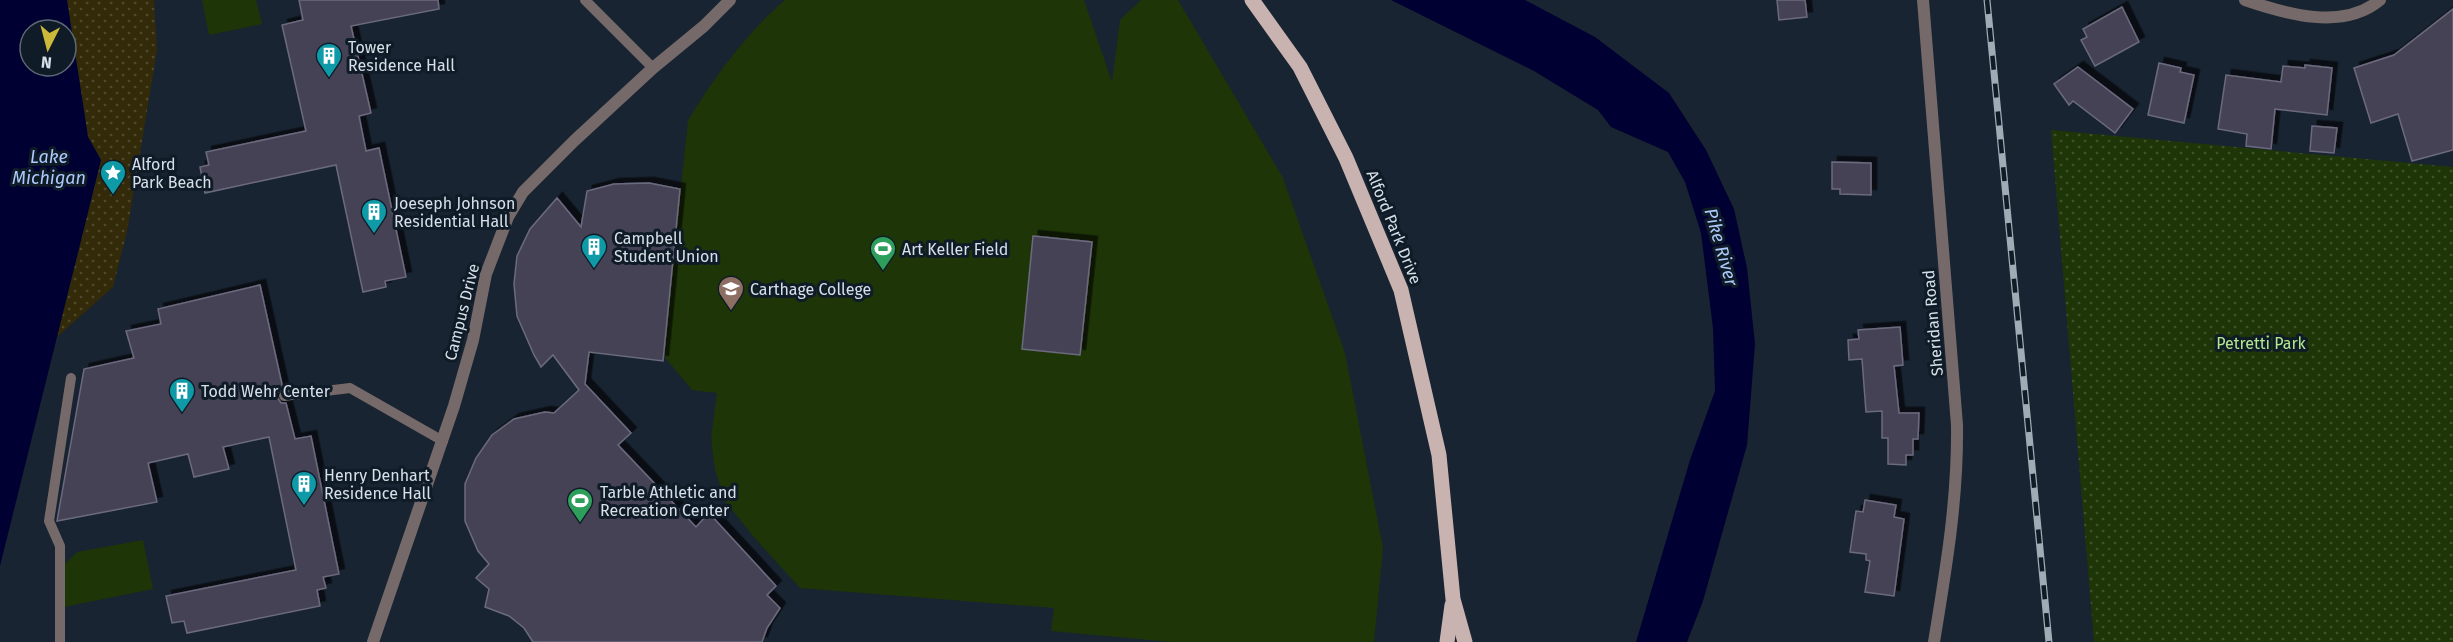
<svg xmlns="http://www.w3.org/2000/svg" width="2453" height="642" viewBox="0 0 2453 642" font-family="'Fira Sans',sans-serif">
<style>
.green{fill:#1e3607}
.sand{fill:url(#sand-dots)}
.park{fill:url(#park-dots)}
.water{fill:#000032;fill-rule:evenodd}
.building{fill:#444354;stroke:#6c6a7e;stroke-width:1.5;filter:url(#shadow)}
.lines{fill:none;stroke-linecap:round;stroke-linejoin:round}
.service{stroke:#756a69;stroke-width:10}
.minor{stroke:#756a69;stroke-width:12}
.tertiary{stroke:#756a69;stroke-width:12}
.primary{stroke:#c9b3b0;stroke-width:15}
.rail-casing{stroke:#a1abb5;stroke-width:7}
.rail{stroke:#0f1b27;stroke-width:4.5;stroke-dasharray:14;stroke-linecap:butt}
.labels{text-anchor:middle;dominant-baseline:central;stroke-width:6;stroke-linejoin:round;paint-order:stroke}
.poi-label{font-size:16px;fill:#d7e0e9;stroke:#0f1b27;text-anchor:start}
.street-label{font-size:16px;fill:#d7e0e9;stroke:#0f1b27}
.park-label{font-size:16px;fill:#b3e88e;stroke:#0f1b27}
.water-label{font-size:18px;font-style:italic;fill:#accafc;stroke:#0f1b27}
</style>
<defs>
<pattern id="sand-dots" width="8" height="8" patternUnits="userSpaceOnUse" patternTransform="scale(1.5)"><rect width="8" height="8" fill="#322a08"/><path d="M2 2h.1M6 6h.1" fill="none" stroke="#4f492c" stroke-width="1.8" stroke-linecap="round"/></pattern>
<pattern id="park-dots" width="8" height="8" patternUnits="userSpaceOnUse" patternTransform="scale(1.5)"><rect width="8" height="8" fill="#1e3607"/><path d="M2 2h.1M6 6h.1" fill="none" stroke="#3e532b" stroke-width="1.8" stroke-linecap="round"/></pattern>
<filter id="shadow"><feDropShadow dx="5.5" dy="-5.5" stdDeviation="0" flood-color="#0009"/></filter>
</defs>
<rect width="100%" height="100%" fill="#182431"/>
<g class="green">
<polygon points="202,0 256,0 262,24 209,35"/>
<path d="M785,0H1084L1112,82L1120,20L1141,0H1178L1283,178L1345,353L1383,548L1374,642H1171L1051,631L1054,608L800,588L753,536L725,501L715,470L711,438L717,393L692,390L663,355L688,121C711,81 749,30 785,0Z"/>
<polygon points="143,540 153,589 64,607 63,566 77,552"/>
</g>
<polygon class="sand" points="67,0 154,0 157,50 127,232 113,287 57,337 101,160 88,137"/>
<polygon class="park" points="2051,130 2453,167 2453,642 2094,642"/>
<g class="water">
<path d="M0,0H67L88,137L101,160L0,566ZM30,30H66V66H30Z"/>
<polygon points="1391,0 1525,0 1595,37 1669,93 1706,150 1734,209 1747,268 1755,344 1747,445 1703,601 1687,642 1636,642 1690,460 1715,391 1713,328 1701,233 1685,182 1668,152 1611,127 1598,110 1534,71"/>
</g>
<g class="building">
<polygon points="299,0 438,0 439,9 351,26 371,113 359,116 366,151 379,148 406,277 385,281 386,287 363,292 336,165 205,193 200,167 209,165 206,152 306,131 282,25 303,20"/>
<polygon points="1777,0 1805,0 1807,17 1779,20"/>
<polygon points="2122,7 2139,42 2095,66 2081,40 2087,37 2083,29"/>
<polygon points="2453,9 2453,150 2412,161 2398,114 2371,123 2354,68 2394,55"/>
<polygon points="2159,63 2181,68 2180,72 2194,75 2184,123 2148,115"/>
<polygon points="2305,65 2332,68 2327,115 2275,109 2271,149 2246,146 2247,134 2218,129 2226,75 2281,82 2283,66 2305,68"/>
<polygon points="2078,67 2133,109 2115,133 2073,101 2069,105 2054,84"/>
<polygon points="2312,126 2337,128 2334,153 2310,151"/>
<polygon points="1832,162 1871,163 1871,195 1840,194 1840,189 1832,189"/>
<polygon points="649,183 680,189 663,361 589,352 585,384 631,433 618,445 696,527 709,513 776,586 767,595 780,608 767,628 762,642 533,642 524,628 509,616 485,607 489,589 476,578 489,564 478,551 465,521 465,484 476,458 492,435 514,419 545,412 554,413 579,390 553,355 541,367 534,355 517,316 514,284 517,256 530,229 557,198 581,227 587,191 614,184"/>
<polygon points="1033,236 1092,242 1080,355 1022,349"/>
<polygon points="260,285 283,389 277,393 277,397 281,403 286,403 295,439 311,436 339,574 323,577 326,588 317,590 320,606 187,633 184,621 172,623 166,596 296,570 269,437 223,447 229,469 194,477 188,454 148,463 157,502 57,521 84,369 134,358 126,331 161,324 158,309"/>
<polygon points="1900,327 1903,365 1894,366 1899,413 1919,413 1918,439 1913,439 1913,455 1906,455 1906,465 1888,464 1888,438 1882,438 1882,411 1866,412 1862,359 1849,360 1848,340 1859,339 1858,330"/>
<polygon points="1865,500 1896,505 1894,517 1904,519 1894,596 1865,592 1870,561 1866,560 1866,554 1850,552 1856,511 1863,512"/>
</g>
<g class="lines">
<g class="service">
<polyline points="585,0 653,68"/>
<polyline points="284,396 350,388 443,441"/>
<polyline points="60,642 60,546 49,521 71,378"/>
</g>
<g class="minor">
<path d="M2245,0C2286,14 2343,31 2380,0"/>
<polyline points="373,642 454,406 473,340 486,274 508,217 523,192 574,141 653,68 704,26 730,0"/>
</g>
<path class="tertiary" d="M1923,0L1957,425C1958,499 1946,569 1934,642"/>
<g class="primary">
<polyline points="1252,0 1300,67 1346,158 1401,290 1439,455 1453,599 1465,642"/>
<polyline points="1447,642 1452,605"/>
</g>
<defs>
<polyline id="rail" points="1987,0 2049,642"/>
</defs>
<use href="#rail" class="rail-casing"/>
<use href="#rail" class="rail"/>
</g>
<defs>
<symbol id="building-pin" viewBox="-11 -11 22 30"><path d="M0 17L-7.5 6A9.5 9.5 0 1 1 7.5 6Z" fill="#0f9aa8" stroke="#0f1b27"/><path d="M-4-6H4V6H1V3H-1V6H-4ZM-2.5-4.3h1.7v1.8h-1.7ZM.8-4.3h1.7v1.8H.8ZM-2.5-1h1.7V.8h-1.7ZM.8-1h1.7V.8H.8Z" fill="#fff"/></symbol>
<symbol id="sight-pin" viewBox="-11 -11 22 30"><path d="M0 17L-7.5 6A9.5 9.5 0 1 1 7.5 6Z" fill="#0f9aa8" stroke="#0f1b27"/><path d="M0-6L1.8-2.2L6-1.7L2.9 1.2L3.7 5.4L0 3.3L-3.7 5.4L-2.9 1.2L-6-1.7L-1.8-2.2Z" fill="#fff"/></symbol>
<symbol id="stadium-pin" viewBox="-11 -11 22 30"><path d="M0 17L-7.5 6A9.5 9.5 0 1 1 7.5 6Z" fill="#2e9e5b" stroke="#0f1b27"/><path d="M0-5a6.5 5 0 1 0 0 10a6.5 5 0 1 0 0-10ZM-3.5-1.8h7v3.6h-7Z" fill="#fff"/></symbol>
<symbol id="university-pin" viewBox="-11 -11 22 30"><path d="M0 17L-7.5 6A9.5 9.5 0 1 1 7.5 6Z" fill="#8d6e63" stroke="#0f1b27"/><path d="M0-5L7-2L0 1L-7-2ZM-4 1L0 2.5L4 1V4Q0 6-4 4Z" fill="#fff"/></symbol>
</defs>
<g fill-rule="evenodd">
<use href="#building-pin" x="314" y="41" width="30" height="40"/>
<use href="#sight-pin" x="98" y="158" width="30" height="40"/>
<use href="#building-pin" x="359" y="197" width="30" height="40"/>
<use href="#building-pin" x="579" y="232" width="30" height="40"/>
<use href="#stadium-pin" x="868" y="234" width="30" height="40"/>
<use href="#university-pin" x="716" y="274" width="30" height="40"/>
<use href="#building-pin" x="167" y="376" width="30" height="40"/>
<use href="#building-pin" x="289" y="469" width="30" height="40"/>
<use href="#stadium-pin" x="565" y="486" width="30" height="40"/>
</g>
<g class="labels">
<g class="poi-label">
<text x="348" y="47">Tower<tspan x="348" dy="18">Residence Hall</tspan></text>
<text x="132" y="164">Alford<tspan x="132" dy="18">Park Beach</tspan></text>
<text x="394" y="203">Joeseph Johnson<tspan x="394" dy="18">Residential Hall</tspan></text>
<text x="614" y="238">Campbell<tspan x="614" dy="18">Student Union</tspan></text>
<text x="902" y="249">Art Keller Field</text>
<text x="750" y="289">Carthage College</text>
<text x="201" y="391">Todd Wehr Center</text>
<text x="324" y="475">Henry Denhart<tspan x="324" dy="18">Residence Hall</tspan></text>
<text x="600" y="492">Tarble Athletic and<tspan x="600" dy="18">Recreation Center</tspan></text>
</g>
<g class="street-label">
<text transform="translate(1394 227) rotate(68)">Alford Park Drive</text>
<text transform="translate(462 312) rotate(-76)">Campus Drive</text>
<text transform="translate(1933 323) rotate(-95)">Sheridan Road</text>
</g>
<g class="park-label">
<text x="2261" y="343">Petretti Park</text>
</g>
<g class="water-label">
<text x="49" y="157">Lake<tspan x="49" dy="21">Michigan</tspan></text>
<text transform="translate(1721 247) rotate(74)">Pike River</text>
</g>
</g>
<g transform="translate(48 48) rotate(186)"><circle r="28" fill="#0f1b27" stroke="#5f6a75" stroke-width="1.5"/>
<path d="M0-4.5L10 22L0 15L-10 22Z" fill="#ccb939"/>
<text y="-9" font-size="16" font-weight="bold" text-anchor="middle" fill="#d7e0e9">N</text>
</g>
</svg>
